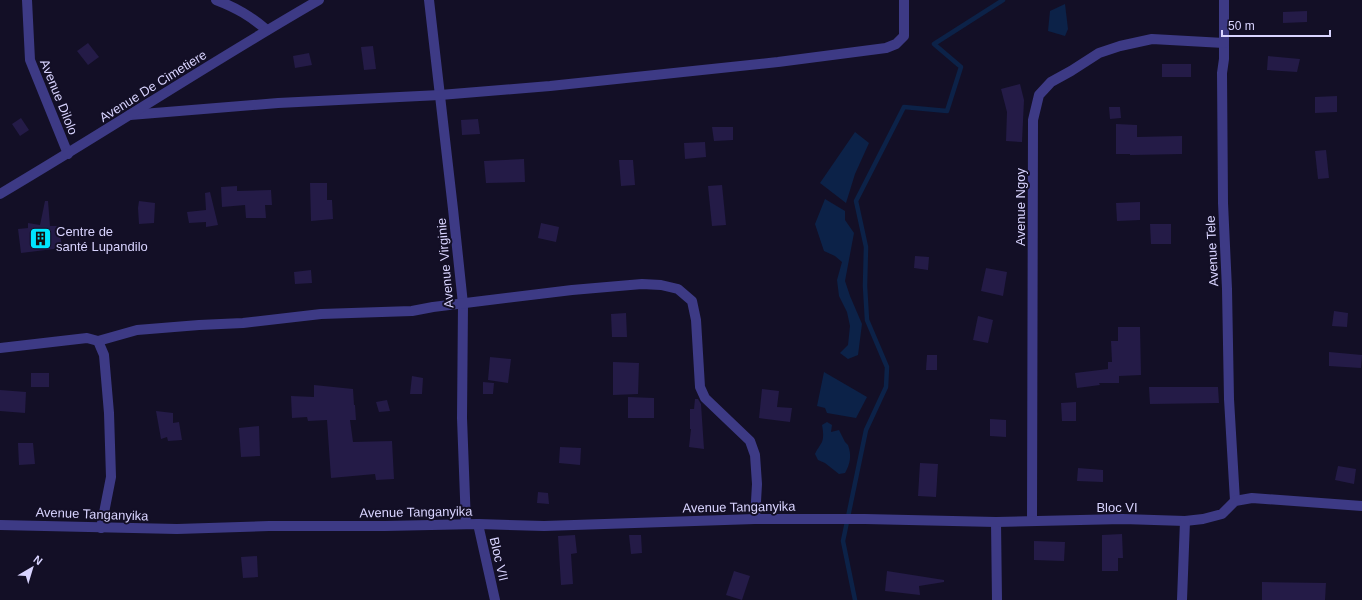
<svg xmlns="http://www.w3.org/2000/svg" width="1362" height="600" viewBox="0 0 1362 600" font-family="Arial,sans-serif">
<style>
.water{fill:#0c2248}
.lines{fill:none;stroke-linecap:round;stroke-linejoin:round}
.stream{stroke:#0c2248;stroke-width:4.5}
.building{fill:#241b47}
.minor{stroke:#3d3a85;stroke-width:10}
.labels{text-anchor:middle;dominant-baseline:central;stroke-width:4;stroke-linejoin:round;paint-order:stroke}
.street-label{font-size:13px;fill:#d9d4ff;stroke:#130f26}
.poi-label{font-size:13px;fill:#d9d4ff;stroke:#130f26;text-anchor:start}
</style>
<rect width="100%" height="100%" fill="#130f26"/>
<g class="water">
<polygon points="1065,4 1068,29 1065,36 1048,31 1050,11"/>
<polygon points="855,132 869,143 855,174 846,203 820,183"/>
<polygon points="825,199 845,211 845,220 854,233 845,281 850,296 862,324 858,355 848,359 840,353 848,345 850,326 847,312 839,296 837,280 842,262 835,256 824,251 815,224"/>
<polygon points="824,372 867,397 856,418 827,413 825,408 817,406"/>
<path d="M827,422L832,425L831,432L839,430L845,442L848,445C852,456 850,464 845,473L839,474L825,463L818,460L815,454C817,449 820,446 822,442C824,437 823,430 822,425Z"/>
</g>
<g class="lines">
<polyline class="stream" points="855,600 843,541 866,430 886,387 887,367 867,320 865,286 866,247 856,201 904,107 947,111 961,67 934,44 1003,0"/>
</g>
<g class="building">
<polygon points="1307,11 1307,22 1283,23 1283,12"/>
<polygon points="88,43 99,57 88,65 77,51"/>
<polygon points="373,46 376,69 364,70 361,47"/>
<polygon points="309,53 312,65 295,68 293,56"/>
<polygon points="1268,56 1300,59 1297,72 1267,70"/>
<rect x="1162" y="64" width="29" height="13"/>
<polygon points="1020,84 1024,100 1022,142 1006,141 1007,112 1001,89"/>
<polygon points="1337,96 1337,112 1315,113 1315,97"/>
<polygon points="1109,107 1120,107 1121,118 1110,119"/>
<polygon points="21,118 29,130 20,136 12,124"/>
<polygon points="478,119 480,134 462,135 461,120"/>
<polygon points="1116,124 1137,125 1137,137 1182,136 1182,154 1130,155 1130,154 1116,154"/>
<polygon points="712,127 733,127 733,140 714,141"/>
<polygon points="705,142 706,157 685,159 684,143"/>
<polygon points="1326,150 1329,178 1318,179 1315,151"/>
<polygon points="524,159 525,182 486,183 484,161"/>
<polygon points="619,160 633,160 635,185 621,186"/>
<polygon points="310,183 327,183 327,200 332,200 333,219 311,221"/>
<polygon points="722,185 726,225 712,226 708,186"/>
<polygon points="237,186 237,191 271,190 272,205 265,205 266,218 246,218 245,205 222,207 221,187"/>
<polygon points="210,192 218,225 206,227 206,222 189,223 187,212 206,210 205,193"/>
<polygon points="45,201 48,201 50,226 59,226 62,248 21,253 18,229 28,228 28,223 40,225"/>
<polygon points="139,201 155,203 154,223 139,224 138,208"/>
<polygon points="1140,202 1140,220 1117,221 1116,203"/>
<polygon points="541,223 559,227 556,242 538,238"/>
<polygon points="1150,224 1171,224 1171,244 1151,244"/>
<polygon points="915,256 929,257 928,270 914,268"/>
<polygon points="986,268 1007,272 1003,296 981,291"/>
<polygon points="311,270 312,283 295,284 294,272"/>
<polygon points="1334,311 1348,313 1347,327 1332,326"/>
<polygon points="626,313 627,337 612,337 611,314"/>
<polygon points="978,316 993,320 988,343 973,340"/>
<polygon points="1118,327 1140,327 1141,375 1119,376 1119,383 1099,383 1100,385 1077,388 1075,373 1108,369 1108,362 1112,362 1111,341 1118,341"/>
<polygon points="1329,352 1362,355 1361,368 1329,366"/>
<polygon points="927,355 937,355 937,370 926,370"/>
<polygon points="490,357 511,359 508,383 488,380"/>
<polygon points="613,362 639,363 638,394 613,395"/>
<rect x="31" y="373" width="18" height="14"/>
<polygon points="412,376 423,378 422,394 410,394"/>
<polygon points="483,382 494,383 493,394 483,394"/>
<polygon points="314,385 353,389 354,405 355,405 356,420 350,420 353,442 392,441 394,479 376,480 375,474 331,478 327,420 308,421 307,417 292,418 291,396 314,397"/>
<polygon points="1149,387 1218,387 1219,403 1150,404"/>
<polygon points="762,389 779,391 777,407 792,408 790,422 759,418"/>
<polygon points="0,390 26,392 25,413 0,411"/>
<polygon points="628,397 654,398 654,418 628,418"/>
<polygon points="695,399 698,399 701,404 704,449 689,447 691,429 690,429 690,409 694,409"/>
<polygon points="387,400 390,411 379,412 376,402"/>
<polygon points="1076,402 1076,421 1062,421 1061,403"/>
<polygon points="156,411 173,413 173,423 179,422 182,440 168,441 167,437 161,439"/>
<polygon points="990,419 1006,420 1006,437 990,436"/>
<polygon points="259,426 260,456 241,457 239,428"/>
<polygon points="18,443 33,443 35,464 19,465"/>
<polygon points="560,447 581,448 580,465 559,463"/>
<polygon points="920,463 938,464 936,497 918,496"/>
<polygon points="1338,466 1356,469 1354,484 1335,480"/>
<polygon points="1078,468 1103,470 1103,482 1077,481"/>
<polygon points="538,492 548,493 549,504 537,503"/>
<polygon points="1122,534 1123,558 1118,558 1118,571 1102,571 1102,535"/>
<polygon points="575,535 577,553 571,554 573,584 561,585 558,536"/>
<polygon points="629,535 641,535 642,553 631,554"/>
<polygon points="1034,541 1065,542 1064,561 1034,560"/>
<polygon points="257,556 258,577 243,578 241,557"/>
<polygon points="734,571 750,576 742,600 726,595"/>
<polygon points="887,571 944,580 944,582 919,586 920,595 885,591"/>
<polygon points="1262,582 1326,583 1325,600 1262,600"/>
</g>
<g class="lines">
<g class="minor">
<polyline points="27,0 30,60 68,154"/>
<path d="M216,0C237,8 250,16 267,30"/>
<polyline points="429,0 453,209 463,304 462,418 466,524"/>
<polyline points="1224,0 1224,59 1222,73 1223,203 1227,289 1229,399 1235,501"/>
<polyline points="130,115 278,103 440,95 550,86 778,62 886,48 896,44 904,36 904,0"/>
<path d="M0,194C107,131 211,62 319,0"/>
<polyline points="98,341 137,330 199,325 243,323 321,314 412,311 433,307 572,290 642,284 661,285 678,289 692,301 696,320 700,387 705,398 750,441 755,455 757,484 755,519"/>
<polyline points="0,348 87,338 98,341 104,355 109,413 111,477 101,528"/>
<polyline points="1032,521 1033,120 1039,95 1051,82 1071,71 1099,53 1120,46 1152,39 1224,43"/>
<polyline points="996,522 997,600"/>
<polyline points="478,524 495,600"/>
<polyline points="0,525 177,529 269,526 385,526 478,524 544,526 755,519 865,519 996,522 1123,519 1185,521 1203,519 1222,514 1235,501 1252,498 1362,506"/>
<polyline points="1182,600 1185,521"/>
</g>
</g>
<defs>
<symbol id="building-square" viewBox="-11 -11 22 22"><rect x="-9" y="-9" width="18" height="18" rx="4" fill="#00e5ff" stroke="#130f26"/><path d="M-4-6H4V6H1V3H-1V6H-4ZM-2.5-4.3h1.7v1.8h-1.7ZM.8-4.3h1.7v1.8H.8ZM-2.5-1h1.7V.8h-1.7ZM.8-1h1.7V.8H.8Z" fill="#111"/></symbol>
</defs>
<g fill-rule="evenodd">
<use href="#building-square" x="28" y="226" width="25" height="25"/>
</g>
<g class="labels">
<g class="street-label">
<text transform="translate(153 86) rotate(-32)">Avenue De Cimetiere</text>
<text transform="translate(59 97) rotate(68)">Avenue Dilolo</text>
<text transform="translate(1020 207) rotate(-90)">Avenue Ngoy</text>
<text transform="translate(1212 251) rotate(-93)">Avenue Tele</text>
<text transform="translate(445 263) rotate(-95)">Avenue Virginie</text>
<text transform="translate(739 507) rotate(-1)">Avenue Tanganyika</text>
<text x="1117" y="507">Bloc VI</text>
<text transform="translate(416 512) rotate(-1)">Avenue Tanganyika</text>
<text transform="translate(92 514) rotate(2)">Avenue Tanganyika</text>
<text transform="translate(499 559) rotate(77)">Bloc VII</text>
</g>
<g class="poi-label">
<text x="56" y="231">Centre de<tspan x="56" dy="15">santé Lupandilo</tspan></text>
</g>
</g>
<g transform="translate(32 568) rotate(38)" stroke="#130f26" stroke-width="3" paint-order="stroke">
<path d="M0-3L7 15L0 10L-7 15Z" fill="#d9d4ff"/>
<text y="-6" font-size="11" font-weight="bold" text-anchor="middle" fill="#d9d4ff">N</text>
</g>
<path d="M1222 30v6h108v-6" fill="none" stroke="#d9d4ff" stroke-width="2"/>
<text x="1228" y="30" font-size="12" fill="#d9d4ff" stroke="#130f26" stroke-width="3" paint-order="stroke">50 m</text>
</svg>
